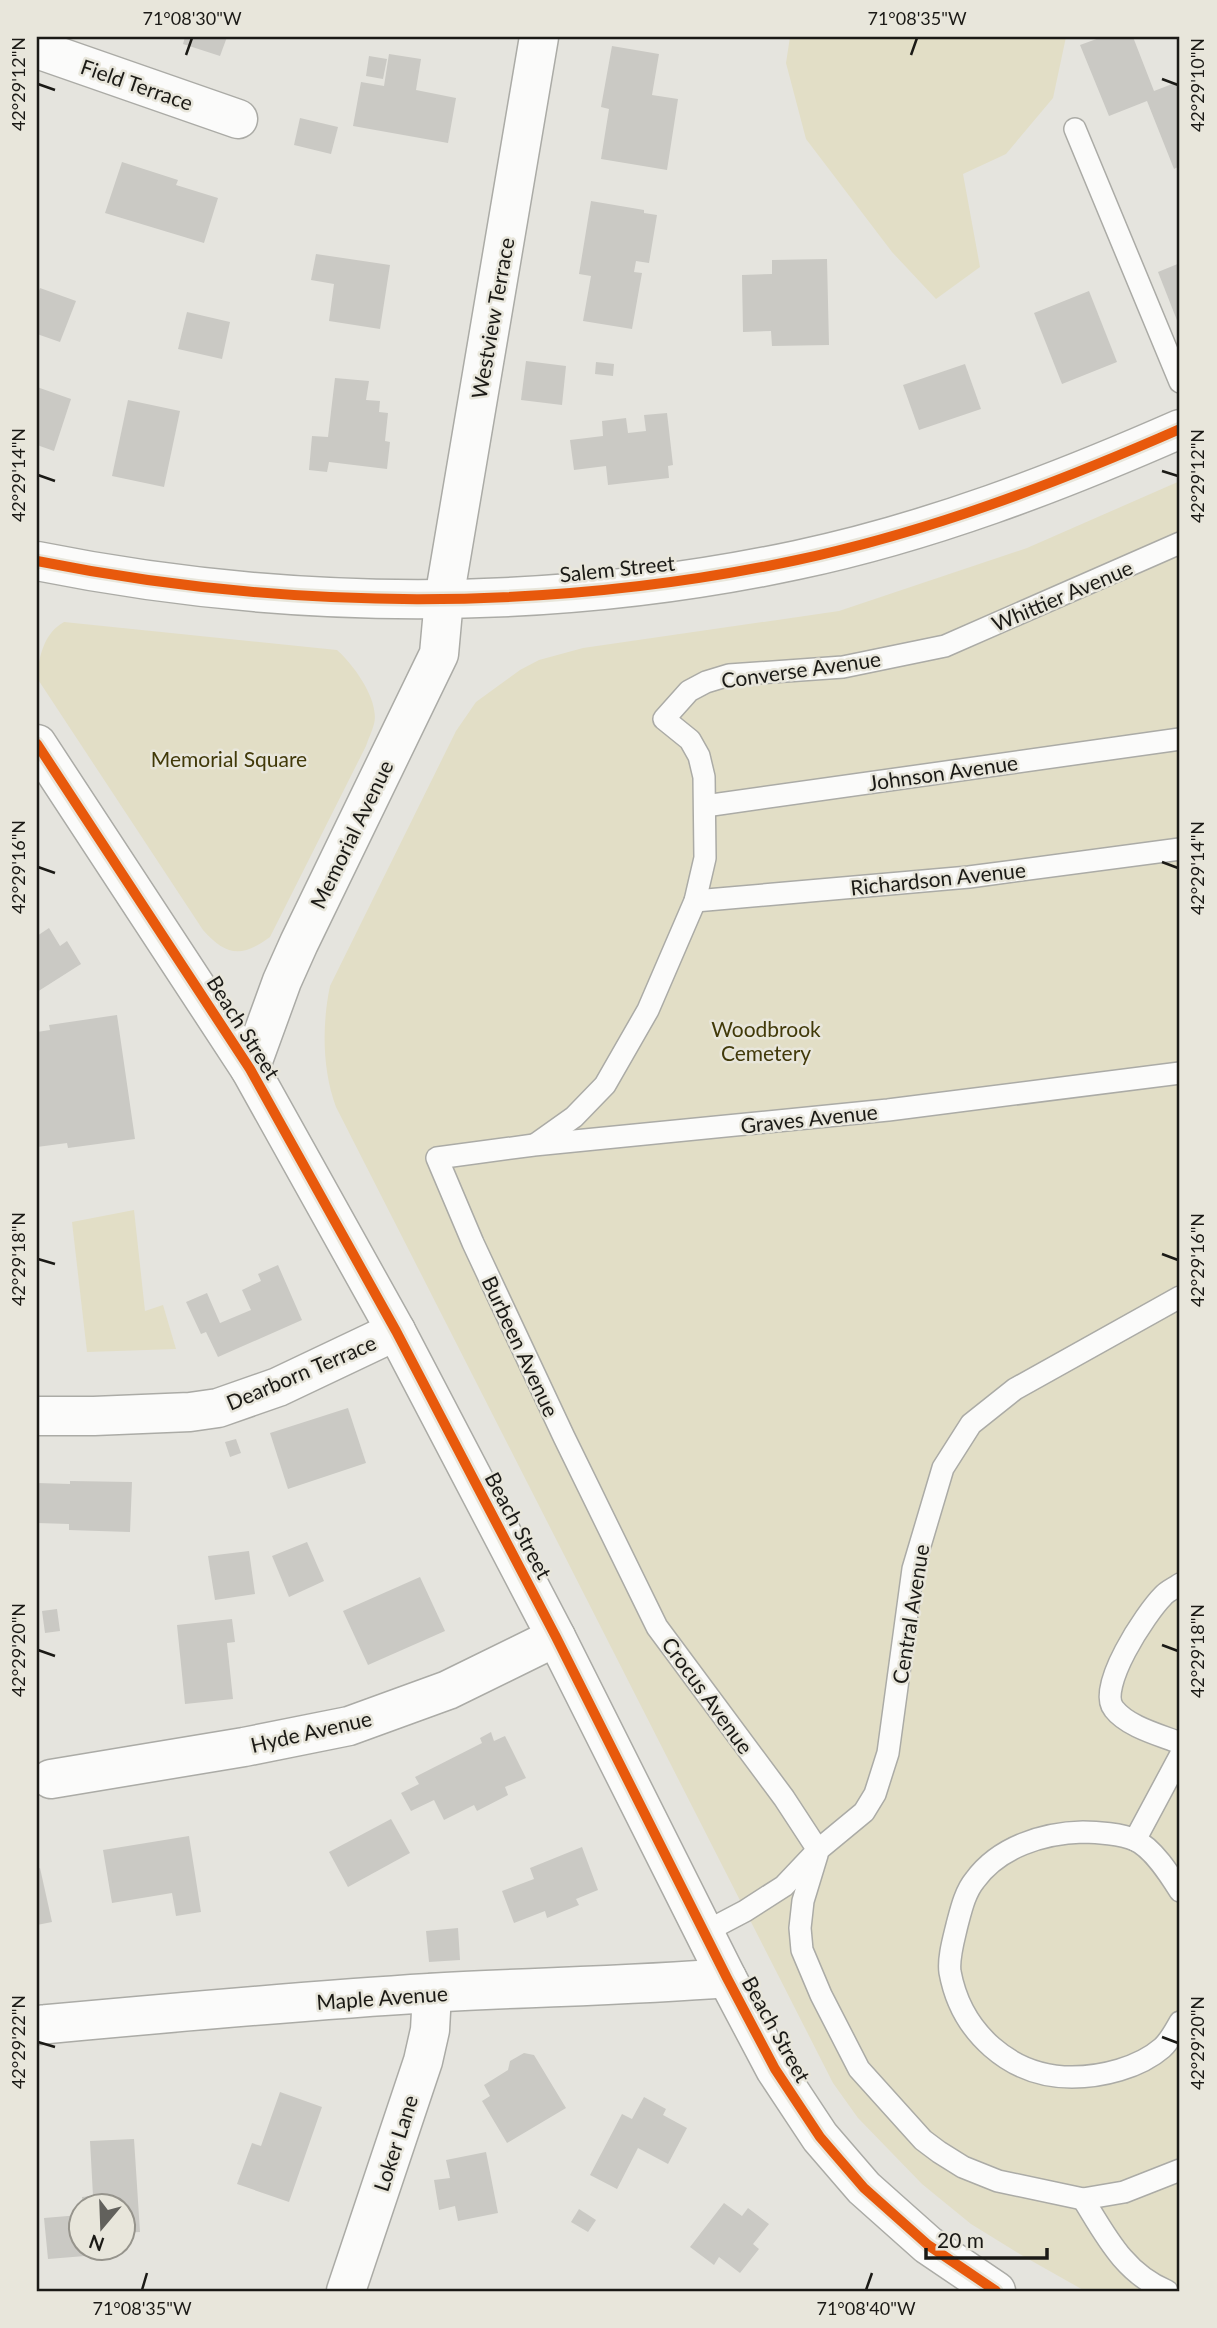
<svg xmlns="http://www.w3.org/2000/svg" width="1217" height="2328" viewBox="0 0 1217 2328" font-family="Lato,sans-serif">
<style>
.green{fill:#e2dec6}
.building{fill:#cac9c4}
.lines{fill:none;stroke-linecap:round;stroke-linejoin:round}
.service-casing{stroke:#ababa6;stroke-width:24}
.minor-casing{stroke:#ababa6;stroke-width:41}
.tertiary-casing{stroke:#ababa6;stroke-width:41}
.service{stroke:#fbfbfa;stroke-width:21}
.minor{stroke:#fbfbfa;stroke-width:38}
.tertiary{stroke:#fbfbfa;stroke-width:38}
.cycleway-casing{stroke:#e8e6db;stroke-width:15}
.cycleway{stroke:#e8590c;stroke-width:10}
.ticks{fill:none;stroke:#1b1a16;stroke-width:2.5}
.labels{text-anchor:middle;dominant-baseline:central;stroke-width:5;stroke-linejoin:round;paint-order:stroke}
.street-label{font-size:21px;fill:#1b1a16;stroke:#e8e6db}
.park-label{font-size:21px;fill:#413909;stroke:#e8e6db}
.neatline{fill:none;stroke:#1b1a16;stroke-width:2.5}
.ticks-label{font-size:18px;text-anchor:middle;fill:#1b1a16}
</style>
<rect width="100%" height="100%" fill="#e5e4de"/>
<g class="green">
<polygon points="790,37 1066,37 1053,98 1006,154 963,174 980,267 936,299 892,252 806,139 786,63"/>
<path d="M1180,481V2291H1085L1023,2256L971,2224L922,2184L858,2118L833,2083L336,1107C322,1069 322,1025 330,986L456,731L476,702L520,670L539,660L583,648L839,611L1027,548Z"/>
<path d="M64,622L337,650C354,665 380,701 374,724C372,732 368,739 366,746L270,937C242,958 226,956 203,930L37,678C39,656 44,633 64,622Z"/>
<polygon points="134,1210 145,1311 163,1305 176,1349 87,1352 72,1222"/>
</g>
<g class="building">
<polygon points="185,37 227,37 220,56 183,44"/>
<polygon points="1102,37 1133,37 1154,91 1180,81 1180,166 1174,169 1147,101 1109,116 1080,45"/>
<polygon points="612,46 659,54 652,95 678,99 667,170 601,159 609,109 601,107"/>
<polygon points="389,54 421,59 416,90 456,98 448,143 353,126 361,82 384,86"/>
<polygon points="369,56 387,59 383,79 366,76"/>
<polygon points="300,118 338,127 331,154 294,145"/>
<polygon points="122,162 178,180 176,185 218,198 204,243 105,213"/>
<polygon points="591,201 644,210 644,213 657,215 649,263 636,261 634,272 642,273 632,329 583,321 591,276 579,274"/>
<polygon points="316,254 390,265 380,329 329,321 334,284 311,280"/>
<polygon points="827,259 829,345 772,346 771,331 743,332 742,275 772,274 772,260"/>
<polygon points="1180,263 1180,328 1158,272"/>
<polygon points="40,288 76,301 60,342 37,334 37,296"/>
<polygon points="1089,291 1117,362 1062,384 1034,313"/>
<polygon points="187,312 230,322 222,359 178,349"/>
<polygon points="526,361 566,366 562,405 521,400"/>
<polygon points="596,362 614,364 613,376 595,374"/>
<polygon points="965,364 981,409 919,430 903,385"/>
<polygon points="335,378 369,381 366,400 380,401 379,412 388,413 385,441 390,442 387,469 329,462 327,472 309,470 312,436 328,437"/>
<polygon points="37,387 71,399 54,451 37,445"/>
<polygon points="128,400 180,411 164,487 112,476"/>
<polygon points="667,413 673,465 668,466 669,478 608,485 606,466 574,470 570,440 603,436 602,421 626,418 628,433 646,431 644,415"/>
<polygon points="49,928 60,946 67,941 81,964 37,992 37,936"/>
<polygon points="117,1015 135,1139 68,1148 67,1143 37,1147 37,1032 50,1030 49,1025"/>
<polygon points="278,1265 302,1320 218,1357 206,1332 201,1334 186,1302 207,1293 220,1323 251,1310 242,1290 261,1281 258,1274"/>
<polygon points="348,1408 366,1463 288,1489 270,1433"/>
<polygon points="236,1439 241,1453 230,1457 225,1442"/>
<polygon points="70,1481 132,1482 130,1532 69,1530 69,1524 37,1523 37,1483 70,1484"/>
<polygon points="307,1542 324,1581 289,1597 272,1556"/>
<polygon points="249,1551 255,1594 215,1600 208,1556"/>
<polygon points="420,1577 445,1631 368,1665 343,1611"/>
<polygon points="57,1609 60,1631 45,1633 42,1611"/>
<polygon points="232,1619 235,1642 227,1643 233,1699 185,1704 177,1625"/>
<polygon points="491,1732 494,1741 505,1736 526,1778 505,1787 508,1795 477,1811 474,1805 444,1820 434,1800 411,1811 401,1793 419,1784 415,1777 482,1743 480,1738"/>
<polygon points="391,1819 410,1853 348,1887 329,1852"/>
<polygon points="189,1836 201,1912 176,1916 172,1893 112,1903 103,1850"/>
<polygon points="582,1847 598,1890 576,1899 579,1905 547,1918 545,1911 514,1923 502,1891 534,1879 530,1868"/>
<polygon points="40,1868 52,1922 37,1925 37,1869"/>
<polygon points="458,1928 460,1960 429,1962 426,1931"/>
<polygon points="524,2053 534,2055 566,2108 507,2143 482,2101 490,2096 484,2085 508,2070 510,2061"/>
<polygon points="280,2092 322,2107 289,2202 237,2184 252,2143 261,2146"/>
<polygon points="644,2097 666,2109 663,2115 687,2128 668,2164 638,2148 617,2189 590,2175 622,2114 632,2119"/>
<polygon points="134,2139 140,2232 122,2233 122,2206 83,2206 82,2197 93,2196 90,2141"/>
<polygon points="486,2152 498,2213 458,2221 455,2206 439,2210 434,2180 450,2178 446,2160"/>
<polygon points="724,2203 742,2216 748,2208 769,2224 753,2244 759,2249 740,2273 719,2257 714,2265 690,2247"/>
<polygon points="579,2209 596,2220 588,2232 571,2222"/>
<polygon points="80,2215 80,2248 84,2248 85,2256 48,2259 44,2218"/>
</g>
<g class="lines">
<defs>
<g id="service">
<polyline points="1075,129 1180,382"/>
<polyline points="705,806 1180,739"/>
<polyline points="695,901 969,877 1180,849"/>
<polyline points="536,1144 574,1117 605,1085 648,1010 695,901 705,858 704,777 699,756 690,740 664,719 689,691 706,682 729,675 843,667 945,646 1180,543"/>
<path d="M1180,1584C1175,1588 1167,1591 1163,1596C1146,1613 1096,1688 1114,1709C1128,1727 1160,1735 1180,1743"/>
<polyline points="1135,1840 1180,1756"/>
<polyline points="818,1850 784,1798 657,1627 564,1437 473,1243 437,1158 534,1145 888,1110 1180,1073"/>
<polyline points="817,1855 803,1901 800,1928 802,1950 821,1995 859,2069 923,2140 939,2152 963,2167 998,2181 1083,2199 1124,2192 1180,2170"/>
<path d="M1180,1891C1170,1875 1153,1848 1135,1840C1122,1834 1096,1832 1083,1832C1043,1833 999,1847 975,1880C965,1892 961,1910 957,1925C954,1938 948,1958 950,1972C961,2032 1010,2077 1072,2077C1101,2077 1139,2068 1162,2048C1169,2042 1175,2031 1180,2022"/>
<polyline points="705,1932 745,1911 784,1886 818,1850 864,1812 875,1794 888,1753 913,1569 943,1468 971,1424 1015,1389 1180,1297"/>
<path d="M1083,2199C1106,2236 1124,2273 1167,2291"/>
</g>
<g id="minor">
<polyline points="37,49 238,119"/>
<polyline points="444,599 539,37"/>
<polyline points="37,1416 94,1416 190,1412 218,1408 278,1387 396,1331"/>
<polyline points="51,1779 244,1747 349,1726 448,1690 556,1637"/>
<path d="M37,2025C168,2013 298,2001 429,1993C529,1987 628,1986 727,1978"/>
<polyline points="346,2291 423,2061 430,2030 432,1993"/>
</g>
<g id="tertiary">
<path d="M37,561C286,611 548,613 797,560C929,532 1057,483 1180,429"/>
<polyline points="37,744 250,1069 396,1331 556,1637 727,1978 775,2069 820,2137 864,2188 928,2245 996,2291"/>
<polyline points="250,1069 282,981 299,943 439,654 444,599"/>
</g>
</defs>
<use href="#service" class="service-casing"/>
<use href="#minor" class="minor-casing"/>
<use href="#tertiary" class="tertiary-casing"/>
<use href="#service" class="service"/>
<use href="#minor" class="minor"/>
<use href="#tertiary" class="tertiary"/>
<defs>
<g id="cycleway">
<path d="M37,561C286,611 548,613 797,560C929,532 1057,483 1180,429"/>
<polyline points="37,744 250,1069 396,1331 556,1637 727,1978 775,2069 820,2137 864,2188 928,2245 996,2291"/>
</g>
</defs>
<use href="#cycleway" class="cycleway-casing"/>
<use href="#cycleway" class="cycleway"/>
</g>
<path class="ticks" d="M186,55L192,38M911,55L917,38M1162,79L1178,85M38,84L55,90M1162,471L1178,476M38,475L55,481M1162,862L1178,868M38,867L55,873M1162,1254L1178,1260M38,1259L55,1264M1162,1645L1178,1651M38,1650L55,1656M1162,2037L1178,2043M38,2042L55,2047M142,2290L147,2273M866,2290L872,2273"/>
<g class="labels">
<g class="street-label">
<text transform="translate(137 84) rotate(19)">Field Terrace</text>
<text transform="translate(492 318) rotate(-80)">Westview Terrace</text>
<text transform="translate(617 568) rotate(-6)">Salem Street</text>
<text transform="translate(1062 595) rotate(-23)">Whittier Avenue</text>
<text transform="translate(801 669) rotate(-8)">Converse Avenue</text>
<text transform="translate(943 772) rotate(-8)">Johnson Avenue</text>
<text transform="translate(351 834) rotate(-64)">Memorial Avenue</text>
<text transform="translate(938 878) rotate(-6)">Richardson Avenue</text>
<text transform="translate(244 1027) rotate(58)">Beach Street</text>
<text transform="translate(809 1118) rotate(-6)">Graves Avenue</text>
<text transform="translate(521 1346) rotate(65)">Burbeen Avenue</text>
<text transform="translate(301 1372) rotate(-23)">Dearborn Terrace</text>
<text transform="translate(519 1525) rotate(62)">Beach Street</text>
<text transform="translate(910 1614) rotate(-81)">Central Avenue</text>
<text transform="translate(708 1695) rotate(54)">Crocus Avenue</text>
<text transform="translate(311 1731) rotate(-13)">Hyde Avenue</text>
<text transform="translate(382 1997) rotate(-4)">Maple Avenue</text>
<text transform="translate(777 2029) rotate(61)">Beach Street</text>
<text transform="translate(395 2143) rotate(-72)">Loker Lane</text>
</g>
<g class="park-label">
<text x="229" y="758">Memorial Square</text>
<text x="766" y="1028">Woodbrook<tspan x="766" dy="24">Cemetery</tspan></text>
</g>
</g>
<rect width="1217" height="2328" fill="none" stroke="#e8e6db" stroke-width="77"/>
<g transform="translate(102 2227) rotate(199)"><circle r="33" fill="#e8e6db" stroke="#96948c" stroke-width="2"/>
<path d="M0-5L12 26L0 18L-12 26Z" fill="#62615c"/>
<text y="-10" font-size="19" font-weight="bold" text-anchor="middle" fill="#1b1a16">N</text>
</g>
<path d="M926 2248v10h121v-10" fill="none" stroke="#1b1a16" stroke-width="3.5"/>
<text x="937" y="2248" font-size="21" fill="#1b1a16" stroke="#e8e6db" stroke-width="5" paint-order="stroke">20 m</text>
<rect x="38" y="38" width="1140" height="2252" class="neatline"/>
<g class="ticks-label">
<text x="192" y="25">71°08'30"W</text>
<text x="917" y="25">71°08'35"W</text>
<text transform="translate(19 84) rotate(-90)" y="6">42°29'12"N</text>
<text transform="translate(1198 85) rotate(-90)" y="6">42°29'10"N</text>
<text transform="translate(19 475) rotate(-90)" y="6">42°29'14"N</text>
<text transform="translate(1198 476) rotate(-90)" y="6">42°29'12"N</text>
<text transform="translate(19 867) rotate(-90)" y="6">42°29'16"N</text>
<text transform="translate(1198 868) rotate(-90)" y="6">42°29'14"N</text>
<text transform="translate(19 1259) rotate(-90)" y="6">42°29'18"N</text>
<text transform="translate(1198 1260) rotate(-90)" y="6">42°29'16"N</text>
<text transform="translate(19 1650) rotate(-90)" y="6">42°29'20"N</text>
<text transform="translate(1198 1651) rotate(-90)" y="6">42°29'18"N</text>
<text transform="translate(19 2042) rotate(-90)" y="6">42°29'22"N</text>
<text transform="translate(1198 2043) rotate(-90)" y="6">42°29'20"N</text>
<text x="142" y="2315">71°08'35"W</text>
<text x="866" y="2315">71°08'40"W</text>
</g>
</svg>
